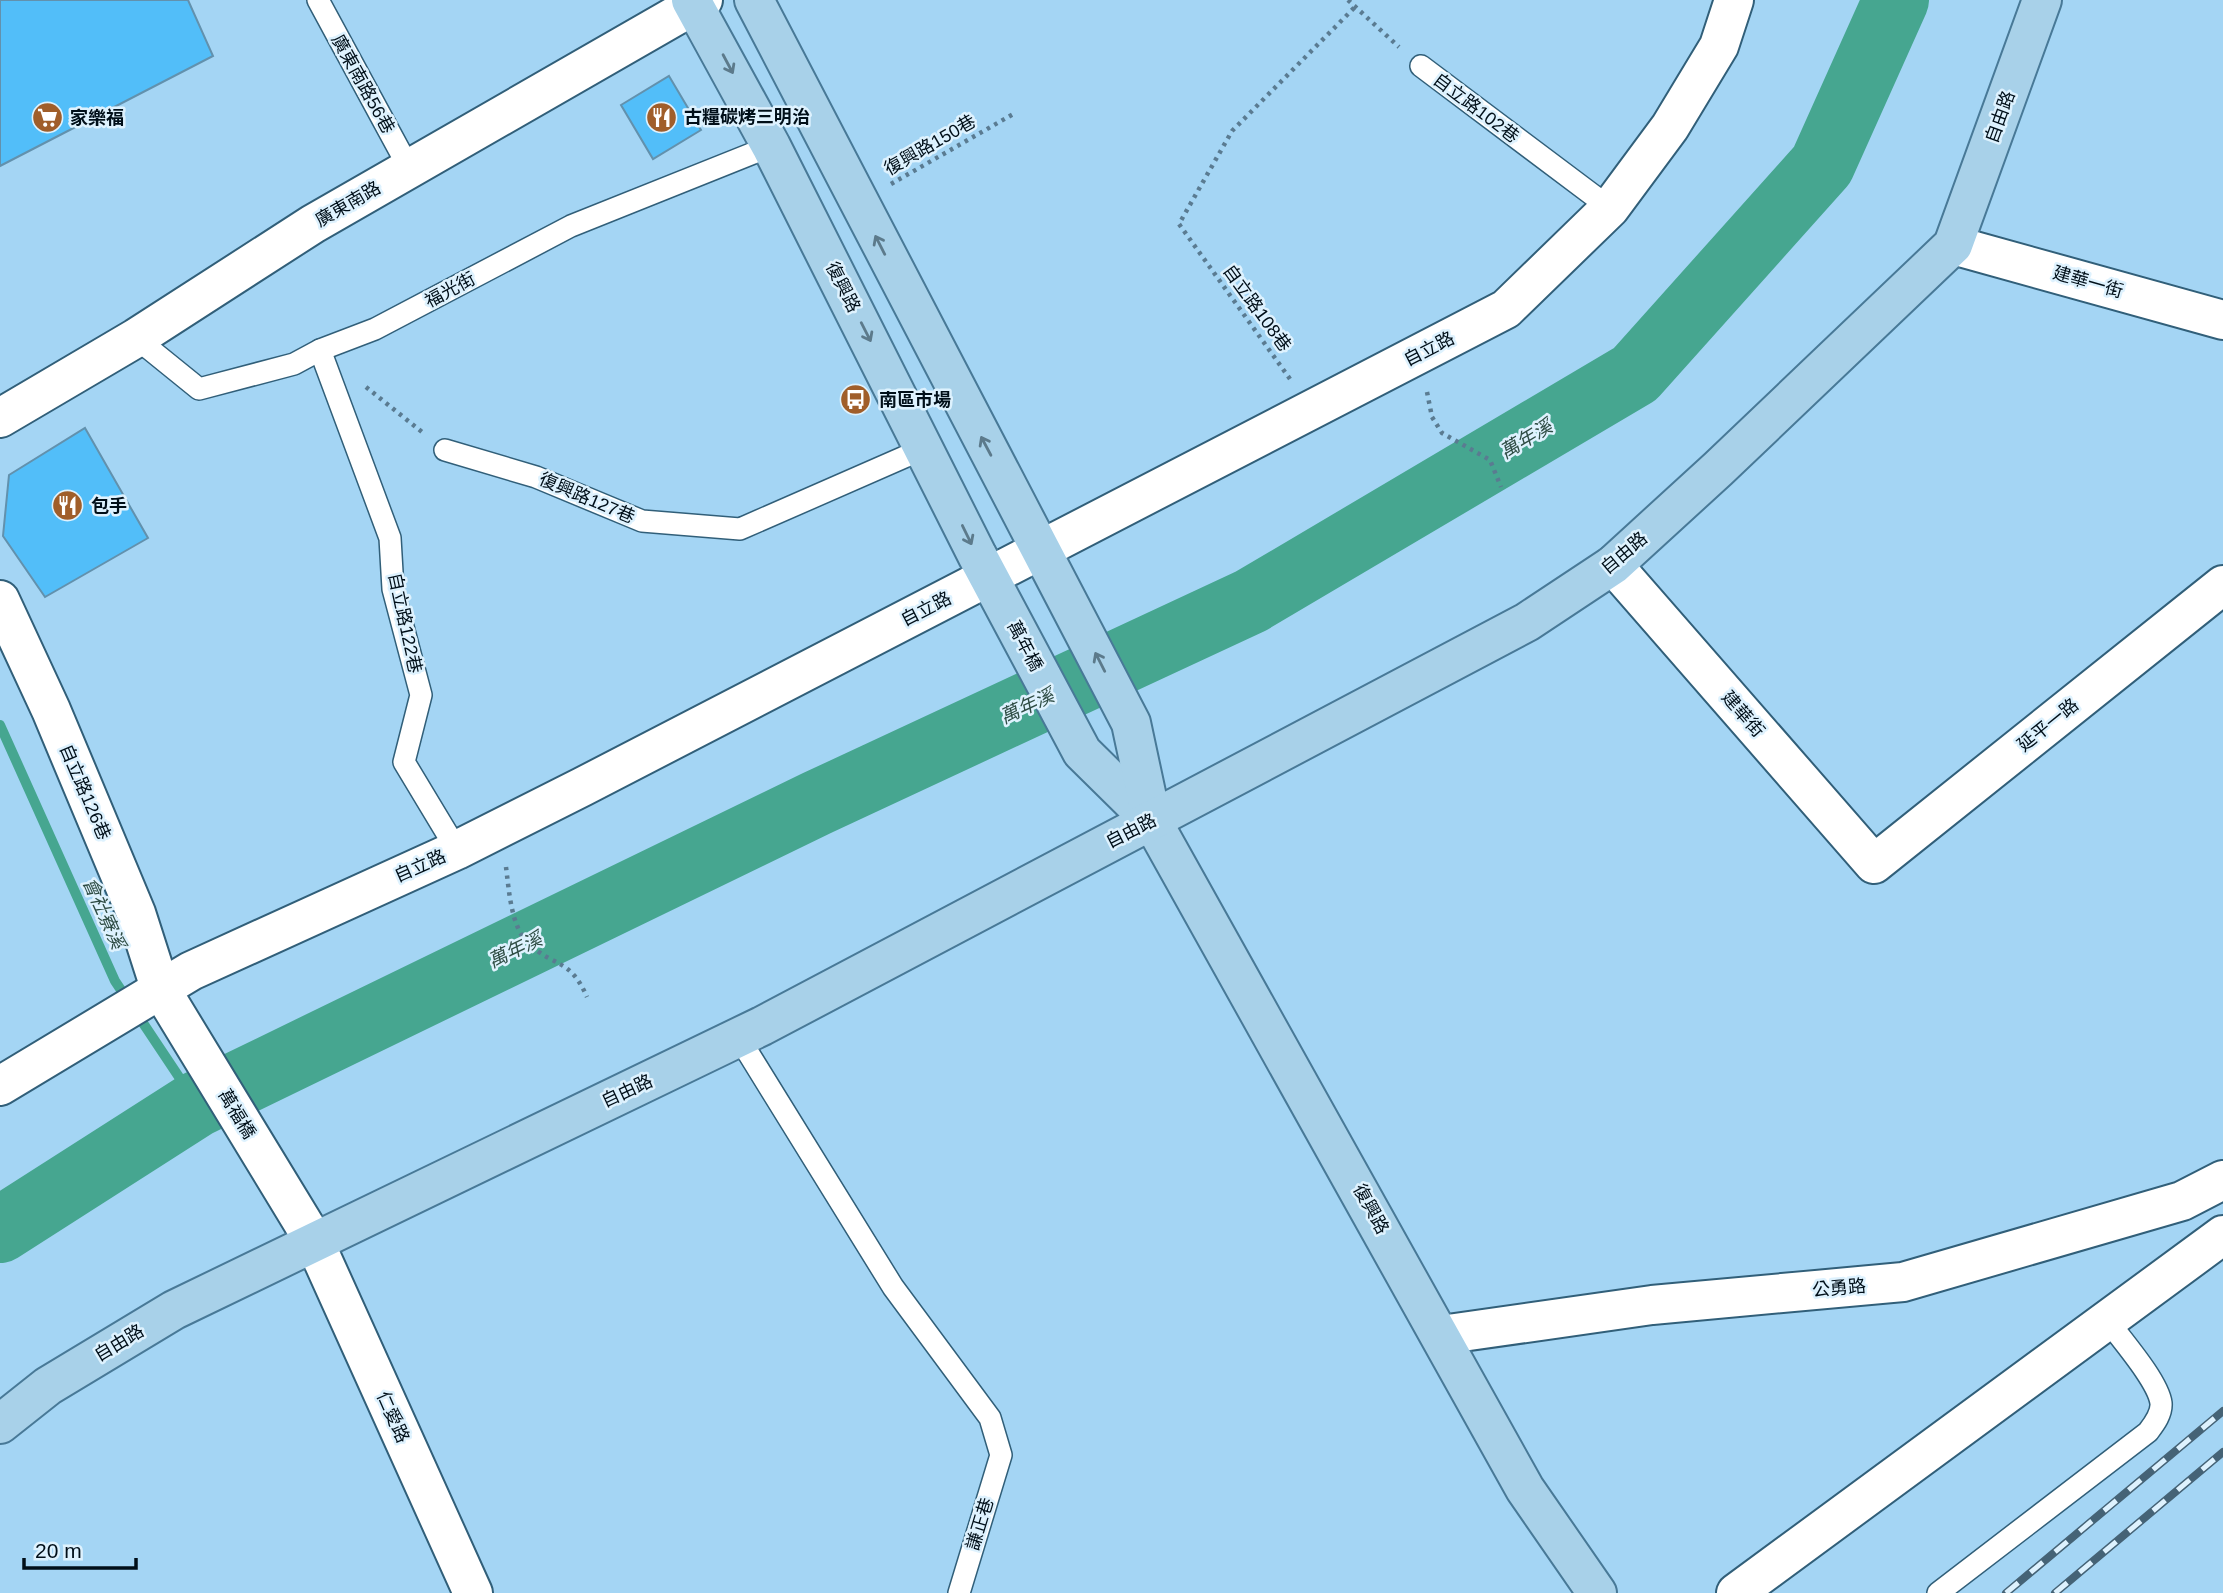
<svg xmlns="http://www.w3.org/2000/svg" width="2223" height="1593" viewBox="0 0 2223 1593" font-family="Helvetica,'Noto Sans TC',sans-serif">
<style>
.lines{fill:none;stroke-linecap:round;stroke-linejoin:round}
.stream{stroke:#46a690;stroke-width:10}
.river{stroke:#46a690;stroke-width:66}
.building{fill:#52bef9;stroke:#6291ad;stroke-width:2}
.service-casing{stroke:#315f79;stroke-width:24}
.minor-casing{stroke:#315f79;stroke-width:42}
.tertiary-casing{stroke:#315f79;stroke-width:42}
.primary-casing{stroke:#487997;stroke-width:42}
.path{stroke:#5a7b91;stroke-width:4.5;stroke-dasharray:3.5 5;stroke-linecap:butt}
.service{stroke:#fff;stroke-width:21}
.minor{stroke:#fff;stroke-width:38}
.tertiary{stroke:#fff;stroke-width:38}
.primary{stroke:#a8d1e9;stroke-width:38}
.rail-casing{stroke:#456376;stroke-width:8}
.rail{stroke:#def2fe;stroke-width:5;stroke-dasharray:16;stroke-linecap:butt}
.oneway{stroke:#5c7a8b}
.labels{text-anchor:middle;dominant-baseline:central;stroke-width:5;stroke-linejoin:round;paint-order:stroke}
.street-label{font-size:18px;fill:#000f19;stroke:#def2fe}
.poi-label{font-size:18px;font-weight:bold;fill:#000f19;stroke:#def2fe;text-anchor:start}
.water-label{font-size:19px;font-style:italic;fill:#2f4d45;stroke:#def2fe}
</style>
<rect width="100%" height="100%" fill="#a4d5f4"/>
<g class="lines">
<polyline class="stream" points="0,725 115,981 197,1104"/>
<polyline class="river" points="0,1230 197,1104 817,803 1251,601 1635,374 1822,165 1896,0"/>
</g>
<g class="building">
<polygon points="0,0 188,0 213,56 0,166"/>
<polygon points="669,76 701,130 653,159 621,105"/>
<polygon points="85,428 148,538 45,597 3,536 9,475"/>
</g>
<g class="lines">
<defs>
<g id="service">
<polyline points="318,0 409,168"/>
<polyline points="1421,66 1610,208"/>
<polyline points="136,338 199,389 294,364 320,350 375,329 571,226 771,146"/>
<polyline points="320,350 390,538 393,589 421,695 404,762 457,850"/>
<polyline points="445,450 536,477 642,521 740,529 925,448"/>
<polyline points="739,1038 893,1287 990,1418 1001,1455 959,1593"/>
<path d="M1938,1593L2148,1432C2154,1424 2162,1414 2161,1403C2158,1381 2121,1339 2107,1320"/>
</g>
<g id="minor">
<polyline points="1953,245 2223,320"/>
<polyline points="1613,565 1874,864 2223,585"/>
<polyline points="0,600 51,710 136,913 160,988 314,1241 473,1593"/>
<polyline points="0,1086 191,971 457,850 582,787 1506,309 1610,208 1670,127 1719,46 1734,0"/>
<polyline points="1441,1335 1652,1305 1903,1282 2182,1201 2223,1180"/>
<polyline points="1736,1593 2223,1235"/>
</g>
<polyline id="tertiary" points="0,418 136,338 313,224 703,0"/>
<g id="primary">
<polyline points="691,0 771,146 977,555 1082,752 1152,821 1525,1489 1597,1593"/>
<polyline points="754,0 1131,723 1152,821"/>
<polyline points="0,1424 48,1386 174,1310 762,1026 1527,622 1613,565 1718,469 1953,245 2042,0"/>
</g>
</defs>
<use href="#service" class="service-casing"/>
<use href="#minor" class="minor-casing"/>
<use href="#tertiary" class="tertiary-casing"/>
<use href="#primary" class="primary-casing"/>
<g class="path">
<polyline points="1348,0 1399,47"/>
<polyline points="891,184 1015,113"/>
<polyline points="1290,379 1179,224 1232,131 1355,7"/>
<polyline points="366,387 422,432"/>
<polyline points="1427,392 1432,417 1442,433 1490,460 1501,487"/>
<path d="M506,867C509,890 511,928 529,944C555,968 570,958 587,997"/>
</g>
<use href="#service" class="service"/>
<use href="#minor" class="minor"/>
<use href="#tertiary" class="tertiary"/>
<use href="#primary" class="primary"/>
<defs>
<g id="rail">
<polyline points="2006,1593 2223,1411"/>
<polyline points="2055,1593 2223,1452"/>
</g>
</defs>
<use href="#rail" class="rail-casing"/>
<use href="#rail" class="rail"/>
</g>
<defs><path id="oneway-shaft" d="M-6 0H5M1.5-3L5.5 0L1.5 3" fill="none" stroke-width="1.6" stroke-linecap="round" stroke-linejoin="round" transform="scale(1.75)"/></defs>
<g class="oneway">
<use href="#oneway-shaft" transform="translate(728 64) rotate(62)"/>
<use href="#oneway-shaft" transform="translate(880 245) rotate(-117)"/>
<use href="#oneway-shaft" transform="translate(866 332) rotate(63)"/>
<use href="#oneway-shaft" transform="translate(986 446) rotate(-118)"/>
<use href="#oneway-shaft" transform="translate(967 535) rotate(64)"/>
<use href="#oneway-shaft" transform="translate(1100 662) rotate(-117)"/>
</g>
<defs>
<symbol id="restaurant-disc" viewBox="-11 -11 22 22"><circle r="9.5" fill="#a05e2a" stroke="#def2fe"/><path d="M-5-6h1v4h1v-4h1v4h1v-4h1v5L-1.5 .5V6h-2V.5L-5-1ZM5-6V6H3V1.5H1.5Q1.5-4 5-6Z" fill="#fff"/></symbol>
<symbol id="supermarket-disc" viewBox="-11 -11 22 22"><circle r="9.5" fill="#a05e2a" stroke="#def2fe"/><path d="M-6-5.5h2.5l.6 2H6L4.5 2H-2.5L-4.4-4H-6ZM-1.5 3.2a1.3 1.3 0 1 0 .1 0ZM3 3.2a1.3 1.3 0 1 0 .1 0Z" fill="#fff"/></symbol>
<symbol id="bus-disc" viewBox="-11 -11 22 22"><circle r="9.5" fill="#a05e2a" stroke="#def2fe"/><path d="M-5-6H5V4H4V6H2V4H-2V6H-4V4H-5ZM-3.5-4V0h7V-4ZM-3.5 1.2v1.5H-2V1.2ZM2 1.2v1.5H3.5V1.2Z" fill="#fff"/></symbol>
</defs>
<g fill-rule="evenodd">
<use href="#restaurant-disc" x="644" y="100" width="35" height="35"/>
<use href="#supermarket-disc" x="30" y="100" width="35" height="35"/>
<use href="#bus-disc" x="838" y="382" width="35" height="35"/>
<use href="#restaurant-disc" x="50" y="488" width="35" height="35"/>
</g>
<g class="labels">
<g class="street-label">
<text transform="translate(363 84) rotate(61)">廣東南路56巷</text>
<text transform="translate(1476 108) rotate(37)">自立路102巷</text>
<text transform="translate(2000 117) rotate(-70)">自由路</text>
<text transform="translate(930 145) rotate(-30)">復興路150巷</text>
<text transform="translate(348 204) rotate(-30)">廣東南路</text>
<text transform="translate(2088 282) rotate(16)">建華一街</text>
<text transform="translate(843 287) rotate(63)">復興路</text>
<text transform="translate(450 290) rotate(-28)">福光街</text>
<text transform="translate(1257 308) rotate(54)">自立路108巷</text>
<text transform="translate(1429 349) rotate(-27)">自立路</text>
<text transform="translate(587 498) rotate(23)">復興路127巷</text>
<text transform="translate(1624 553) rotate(-40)">自由路</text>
<text transform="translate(926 609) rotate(-27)">自立路</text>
<text transform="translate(405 623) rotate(78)">自立路122巷</text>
<text transform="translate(1025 646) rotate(62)">萬年橋</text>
<text transform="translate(1743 714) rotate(49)">建華街</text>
<text transform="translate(2048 725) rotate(-39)">延平一路</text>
<text transform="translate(85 792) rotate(67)">自立路126巷</text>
<text transform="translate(1131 831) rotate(-27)">自由路</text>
<text transform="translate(420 866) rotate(-24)">自立路</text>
<text transform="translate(627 1091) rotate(-25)">自由路</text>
<text transform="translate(237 1114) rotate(59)">萬福橋</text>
<text transform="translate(1371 1209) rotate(61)">復興路</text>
<text transform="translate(1839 1288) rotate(-5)">公勇路</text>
<text transform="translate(119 1343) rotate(-31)">自由路</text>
<text transform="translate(393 1417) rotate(66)">仁愛路</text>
<text transform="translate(980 1524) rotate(-73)">謙正巷</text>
</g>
<g class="poi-label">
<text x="684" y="117">古糧碳烤三明治</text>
<text x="70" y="118">家樂福</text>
<text x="879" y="400">南區市場</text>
<text x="91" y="506">包手</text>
</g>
<g class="water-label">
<text transform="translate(1526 439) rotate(-31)">萬年溪</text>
<text transform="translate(1027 706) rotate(-25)">萬年溪</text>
<text transform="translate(104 913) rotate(66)">會社寮溪</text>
<text transform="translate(515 950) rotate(-26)">萬年溪</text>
</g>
</g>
<path d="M24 1558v10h112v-10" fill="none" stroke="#000f19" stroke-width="3.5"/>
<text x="35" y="1558" font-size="21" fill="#000f19" stroke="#def2fe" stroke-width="5" paint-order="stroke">20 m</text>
</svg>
